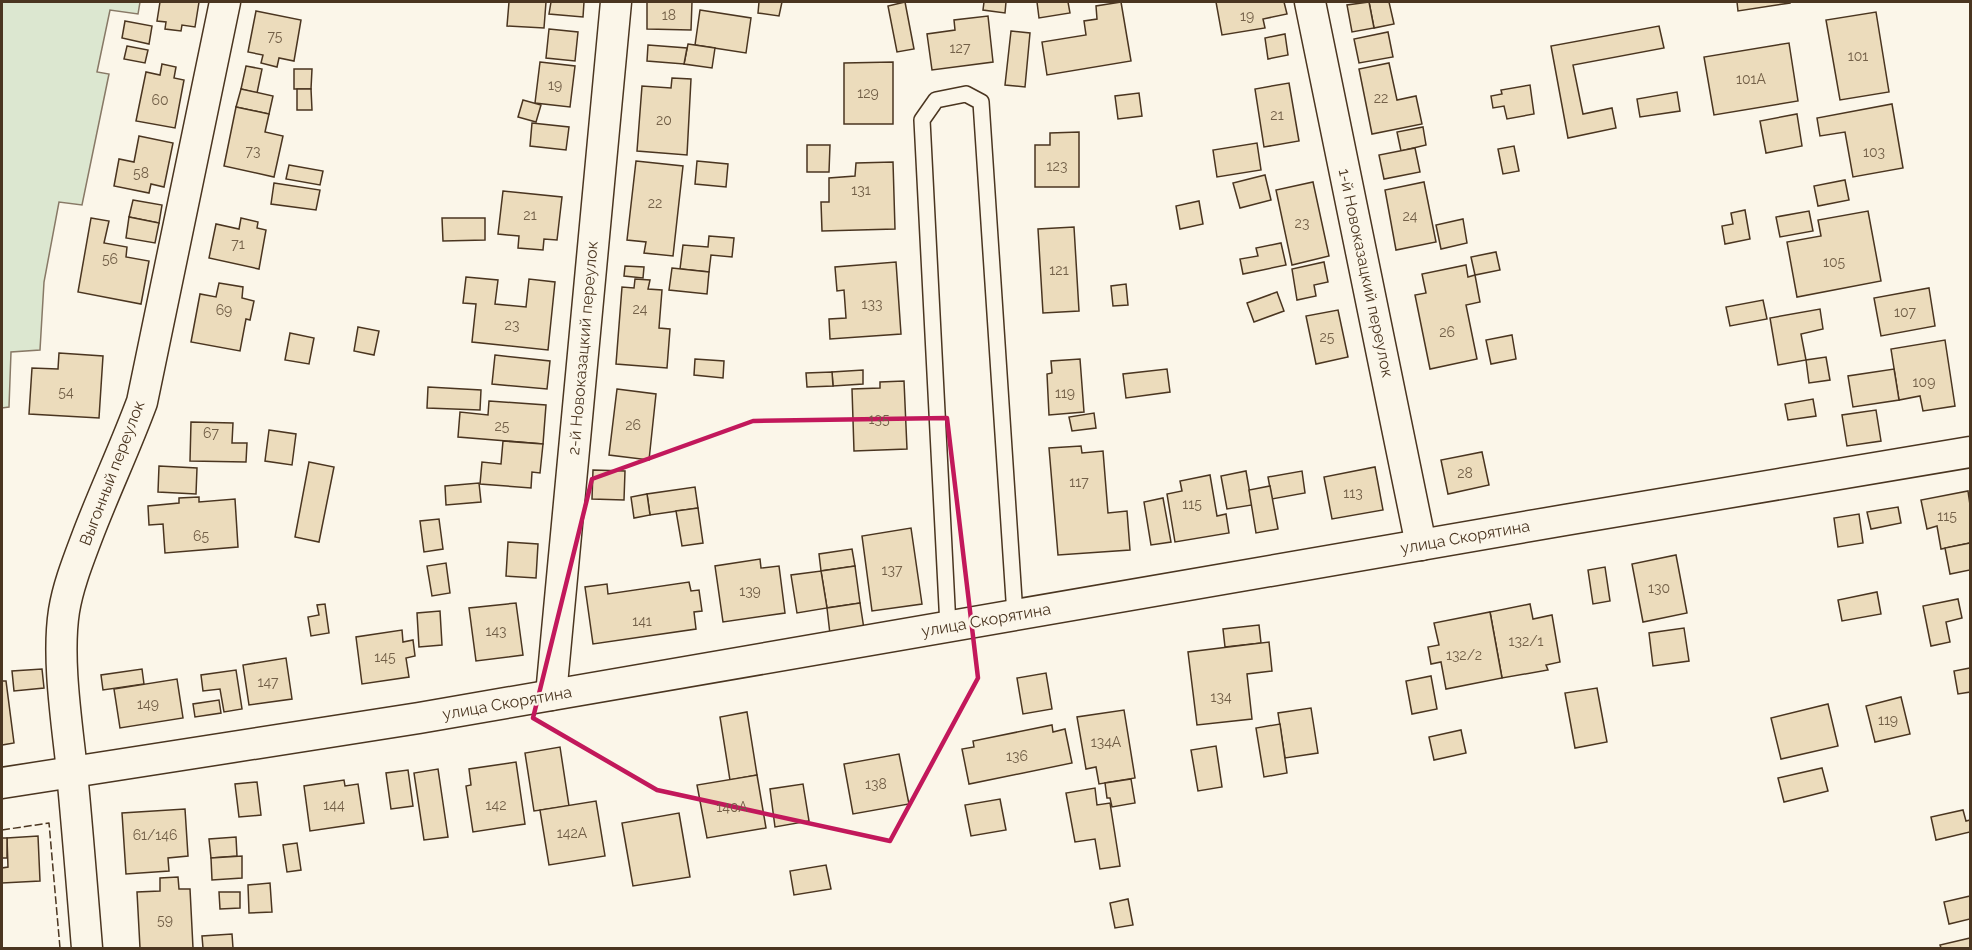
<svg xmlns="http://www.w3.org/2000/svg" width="1972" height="950" viewBox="0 0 1972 950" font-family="Raleway,sans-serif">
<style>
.green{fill:#dce7d0;stroke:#887966;stroke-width:1.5}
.building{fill:#ecdcbc;stroke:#4a3520;stroke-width:1.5}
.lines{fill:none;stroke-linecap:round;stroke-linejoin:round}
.lane-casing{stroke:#4a3520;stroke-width:18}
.street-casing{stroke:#4a3520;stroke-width:33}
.lane{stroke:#fbf6e9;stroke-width:15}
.street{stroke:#fbf6e9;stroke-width:30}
.fence{stroke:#4a3520;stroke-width:1.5;stroke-dasharray:8 3;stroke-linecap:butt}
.marked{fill:none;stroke:#c2185b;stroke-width:4.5;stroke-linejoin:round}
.labels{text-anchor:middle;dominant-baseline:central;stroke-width:4.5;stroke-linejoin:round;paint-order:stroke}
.number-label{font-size:14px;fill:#725f47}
.street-label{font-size:16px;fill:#4a3520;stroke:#fbf6e9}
</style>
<rect width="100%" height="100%" fill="#fbf6e9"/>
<polygon class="green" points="2,2 140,2 138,14 110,10 97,72 109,74 82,205 59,202 44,282 40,350 11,352 9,407 2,408"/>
<g class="building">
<polygon points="160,2 199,2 195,27 182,25 181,31 165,29 166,22 157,21"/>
<polygon points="509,2 546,2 544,28 507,26"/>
<polygon points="551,2 584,2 583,17 549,14"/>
<polygon points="647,2 692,2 691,30 647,29"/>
<polygon points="759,2 782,2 779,16 758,13"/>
<polygon points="905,2 914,49 897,52 888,6"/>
<polygon points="984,2 1006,2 1005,13 983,10"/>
<polygon points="1037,2 1068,2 1070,13 1039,18"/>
<polygon points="1121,2 1131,61 1047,75 1042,42 1086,35 1084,21 1097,19 1096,6"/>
<polygon points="1216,2 1284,2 1287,14 1263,19 1265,28 1222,35"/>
<polygon points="1369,2 1389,2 1394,24 1374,28"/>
<polygon points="1369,2 1374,28 1352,32 1347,5"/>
<polygon points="1737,2 1790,2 1790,3 1738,11"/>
<polygon points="700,10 751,18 746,53 695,45"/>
<polygon points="256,11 301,20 294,61 279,58 277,67 261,63 263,55 248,52"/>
<polygon points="1876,12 1889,92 1840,100 1826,20"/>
<polygon points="988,16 993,62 932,70 927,34 955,30 954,20"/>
<polygon points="125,21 152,26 149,44 122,38"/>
<polygon points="1659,26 1664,48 1573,65 1583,114 1612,108 1616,128 1568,138 1551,46"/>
<polygon points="549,29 578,32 575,61 546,58"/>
<polygon points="1011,31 1030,33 1025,87 1005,85"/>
<polygon points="1388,32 1393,57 1359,63 1354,39"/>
<polygon points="1285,34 1288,55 1268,59 1265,38"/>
<polygon points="1789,43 1798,101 1714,115 1704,57"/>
<polygon points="688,44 715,48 712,68 684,64"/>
<polygon points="648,45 687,48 684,64 647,61"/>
<polygon points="127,46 148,50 145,63 124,59"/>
<polygon points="540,62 575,66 570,107 535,103"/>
<polygon points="893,62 893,124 844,124 844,63"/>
<polygon points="1389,63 1397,100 1416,96 1422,124 1372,134 1359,69"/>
<polygon points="162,64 176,67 174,78 184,80 175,128 136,121 146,72 160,75"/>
<polygon points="246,66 262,69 257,93 241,89"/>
<polygon points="294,69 312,69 311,89 294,89"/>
<polygon points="672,78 691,79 687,155 637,151 642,86 671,88"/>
<polygon points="1289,83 1299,141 1264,147 1255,89"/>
<polygon points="1530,85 1534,114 1507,119 1504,106 1493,108 1491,96 1502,94 1501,90"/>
<polygon points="241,89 273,96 269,114 236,107"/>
<polygon points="297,89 311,89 312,110 297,110"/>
<polygon points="1677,92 1680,111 1640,117 1637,99"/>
<polygon points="1139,93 1142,116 1118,119 1115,96"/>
<polygon points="523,100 541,105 536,122 518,117"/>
<polygon points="1892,104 1903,168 1853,177 1845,132 1820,136 1817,118"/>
<polygon points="236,107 269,114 265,132 283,136 274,177 224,166"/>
<polygon points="1797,114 1802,146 1766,153 1760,121"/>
<polygon points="532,123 569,127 566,150 530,146"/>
<polygon points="1423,127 1426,145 1401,151 1397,132"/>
<polygon points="1079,132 1079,187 1035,187 1035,145 1050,145 1050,133"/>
<polygon points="139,136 173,143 164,187 151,184 149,193 114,186 119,159 134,162"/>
<polygon points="1257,143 1261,170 1217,177 1213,150"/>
<polygon points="807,145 830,145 829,172 807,172"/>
<polygon points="1514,146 1519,171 1503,174 1498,149"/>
<polygon points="1415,148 1420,172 1384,179 1379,155"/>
<polygon points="636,161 683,166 673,256 644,253 646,242 627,240"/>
<polygon points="697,161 728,164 726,187 695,184"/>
<polygon points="893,162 895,229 822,231 821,202 829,202 829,178 855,176 856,163"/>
<polygon points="289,165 323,171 320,185 286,179"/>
<polygon points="1265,175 1271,200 1240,208 1233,183"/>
<polygon points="1845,180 1849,200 1818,206 1814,186"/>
<polygon points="1313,182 1329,256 1292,265 1276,190"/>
<polygon points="1424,182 1436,242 1396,250 1385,190"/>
<polygon points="274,183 320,190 316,210 271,204"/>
<polygon points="503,191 562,197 557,240 544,239 543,250 518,248 519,236 498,234"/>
<polygon points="133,200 162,205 159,223 129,217"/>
<polygon points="1199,201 1203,224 1180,229 1176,206"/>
<polygon points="1745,210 1750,239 1725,244 1722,226 1733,224 1731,213"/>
<polygon points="1809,211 1813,231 1780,237 1776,217"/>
<polygon points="1868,211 1881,281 1797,297 1787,242 1821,236 1818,220"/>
<polygon points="129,217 159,223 155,243 126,238"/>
<polygon points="91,218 109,221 104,243 127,247 126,257 149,261 141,304 78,292"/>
<polygon points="241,218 258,222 257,228 266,230 259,269 209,258 216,224 239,229"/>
<polygon points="442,218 485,218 485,240 443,241"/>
<polygon points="1463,219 1467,243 1441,249 1436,225"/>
<polygon points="1074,227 1079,311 1043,313 1038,229"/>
<polygon points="709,236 734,238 732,257 711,255 709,272 680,269 683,245 708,247"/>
<polygon points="1281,243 1286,265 1243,274 1240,259 1258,256 1256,248"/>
<polygon points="1496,252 1500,270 1475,275 1471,257"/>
<polygon points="896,262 901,334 830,339 829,319 846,318 844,290 837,291 835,267"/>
<polygon points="1324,262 1328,282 1314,285 1316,296 1297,300 1292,269"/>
<polygon points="1466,265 1468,277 1475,275 1480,302 1466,305 1477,359 1430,369 1415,295 1426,293 1422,274"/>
<polygon points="625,266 644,267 643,278 624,276"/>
<polygon points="672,268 709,272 707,294 669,290"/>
<polygon points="466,277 498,280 495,304 526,307 529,279 555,282 548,350 472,342 476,304 463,303"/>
<polygon points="635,279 650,280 648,289 662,290 659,328 670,329 667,368 616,364 622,287 634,288"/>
<polygon points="219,283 243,287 242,298 254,301 250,320 246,319 240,351 191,342 200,294 216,297"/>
<polygon points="1126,284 1128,305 1113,306 1111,286"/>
<polygon points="1929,288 1935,326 1881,336 1874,298"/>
<polygon points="1277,292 1284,311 1254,322 1247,303"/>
<polygon points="1763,300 1767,319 1730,326 1726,307"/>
<polygon points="1820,309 1823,329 1801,334 1806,360 1778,365 1770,318"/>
<polygon points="1338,310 1348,357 1316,364 1306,316"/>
<polygon points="358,327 379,331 374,355 354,351"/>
<polygon points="290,333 314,338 309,364 285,360"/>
<polygon points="1512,335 1516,359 1491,364 1486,340"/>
<polygon points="1945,340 1955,406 1923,411 1920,396 1899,400 1891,349"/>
<polygon points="59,353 103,356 99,418 29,414 32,368 58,369"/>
<polygon points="495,355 550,361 547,389 492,384"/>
<polygon points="1826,357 1830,380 1809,383 1806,360"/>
<polygon points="695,359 724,361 723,378 694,375"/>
<polygon points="1080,359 1084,412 1049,415 1047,374 1052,373 1051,361"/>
<polygon points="1167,369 1170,392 1126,398 1123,374"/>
<polygon points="1894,369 1899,400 1853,407 1848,376"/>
<polygon points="863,370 863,384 833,386 832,372"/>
<polygon points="832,372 833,386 807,387 806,373"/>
<polygon points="904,381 907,449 854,451 852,389 880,388 880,382"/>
<polygon points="428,387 481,390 480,410 427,408"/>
<polygon points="617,389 656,394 649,460 609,455"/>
<polygon points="1813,399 1816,416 1788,420 1785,404"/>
<polygon points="489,401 546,405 543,444 458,437 460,412 488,415"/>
<polygon points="1876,410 1881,441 1847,446 1842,415"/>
<polygon points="1094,413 1096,428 1072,431 1069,417"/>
<polygon points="191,422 233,423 232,443 247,443 246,462 190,461"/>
<polygon points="269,430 296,434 292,465 265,461"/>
<polygon points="503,441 543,444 540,473 532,472 531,488 480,484 482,462 501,464"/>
<polygon points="1081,446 1082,453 1103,451 1108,513 1127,511 1130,550 1058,555 1049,448"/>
<polygon points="1482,452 1489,485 1448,494 1441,460"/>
<polygon points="309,462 334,467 319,542 295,537"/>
<polygon points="159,466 197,468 196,494 158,492"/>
<polygon points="1375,467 1383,510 1332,519 1324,477"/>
<polygon points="593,470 625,471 624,500 592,499"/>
<polygon points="1246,471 1252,505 1227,509 1221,476"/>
<polygon points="1302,471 1305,493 1272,499 1268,477"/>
<polygon points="1210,475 1217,516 1226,514 1229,533 1175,542 1167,494 1182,491 1180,481"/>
<polygon points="479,483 481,502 446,505 445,486"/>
<polygon points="1270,486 1278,529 1256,533 1249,490"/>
<polygon points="695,487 698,508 650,515 647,494"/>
<polygon points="1968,491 1970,505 1970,543 1941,549 1937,526 1927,529 1921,500"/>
<polygon points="647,494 650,515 634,518 631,497"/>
<polygon points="199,497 199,502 235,499 238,547 165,553 163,524 149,525 148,506 179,503 179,498"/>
<polygon points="1163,498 1171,542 1151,545 1144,502"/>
<polygon points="1898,507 1901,523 1871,529 1867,512"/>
<polygon points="698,508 703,543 682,546 676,511"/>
<polygon points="1859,514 1863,543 1838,547 1834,518"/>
<polygon points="439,519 443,549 424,552 420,521"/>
<polygon points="911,528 922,604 872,611 862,536"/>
<polygon points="508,542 538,544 536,578 506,576"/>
<polygon points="1970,543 1970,570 1950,574 1945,548"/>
<polygon points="852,549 855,566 821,571 819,554"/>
<polygon points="1676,555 1687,613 1643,622 1632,564"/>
<polygon points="760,559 761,568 779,566 785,613 723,622 715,566"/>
<polygon points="446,563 450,593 432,596 427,566"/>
<polygon points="855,566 860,603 827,608 821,571"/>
<polygon points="1605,567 1610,601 1593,604 1588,570"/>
<polygon points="821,571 827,608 797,613 791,575"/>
<polygon points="689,582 691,591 699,590 702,611 694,612 696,629 593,644 585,587 607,584 608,594"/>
<polygon points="1877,592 1881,614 1842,621 1838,600"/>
<polygon points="1958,599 1962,618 1946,622 1950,642 1931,646 1923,606"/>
<polygon points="516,603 523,655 476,661 469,608"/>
<polygon points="860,603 864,629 830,634 827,608"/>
<polygon points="325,604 329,633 311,636 308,617 319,615 317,605"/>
<polygon points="1530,604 1533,619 1552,615 1560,662 1546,665 1548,670 1502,678 1490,612"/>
<polygon points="440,611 442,645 419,647 417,613"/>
<polygon points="1490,612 1502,678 1446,689 1441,662 1431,664 1428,647 1439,645 1434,623"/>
<polygon points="1259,625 1261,643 1225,647 1223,629"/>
<polygon points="1684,628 1689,661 1653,666 1649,633"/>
<polygon points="402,630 403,642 413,640 415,656 406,658 409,677 362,684 356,637"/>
<polygon points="1269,642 1272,671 1247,674 1252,719 1197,725 1188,652"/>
<polygon points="286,658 292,699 249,705 243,665"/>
<polygon points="1970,668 1970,692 1958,694 1954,671"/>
<polygon points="42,669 44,688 14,691 12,671"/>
<polygon points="142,669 144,684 103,690 101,675"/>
<polygon points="236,670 242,709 224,712 220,689 203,691 201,675"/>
<polygon points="1046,673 1052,709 1023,714 1017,678"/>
<polygon points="1431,676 1437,709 1412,714 1406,681"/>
<polygon points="177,679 183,718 120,728 114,689"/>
<polygon points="2,681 6,681 14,743 2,745"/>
<polygon points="1597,688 1607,742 1575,748 1565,693"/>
<polygon points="1901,697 1910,734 1875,742 1866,706"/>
<polygon points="219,700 221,713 195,717 193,704"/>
<polygon points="1828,704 1838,746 1781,759 1771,718"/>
<polygon points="1311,708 1318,753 1285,758 1278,713"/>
<polygon points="1124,710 1135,778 1099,784 1096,767 1086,769 1077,717"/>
<polygon points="747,712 757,775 730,780 720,717"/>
<polygon points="1280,724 1287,773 1264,777 1256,728"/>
<polygon points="1052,725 1053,732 1065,729 1072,763 969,784 962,749 974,747 973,741"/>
<polygon points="1461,730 1466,753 1434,760 1429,737"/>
<polygon points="1216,746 1222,787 1198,791 1191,750"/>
<polygon points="560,747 569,806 534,811 525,753"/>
<polygon points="899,754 909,804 853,814 844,764"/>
<polygon points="516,762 525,824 473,832 466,786 471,785 469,769"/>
<polygon points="1822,768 1828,791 1784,802 1778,778"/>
<polygon points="438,769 448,837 424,840 414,773"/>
<polygon points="408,770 413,806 391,809 386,773"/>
<polygon points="757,775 766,828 707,838 697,785"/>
<polygon points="1131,779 1135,803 1112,807 1110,798 1107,798 1105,783"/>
<polygon points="344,780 345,786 358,784 364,823 310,831 304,786"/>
<polygon points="257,782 261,815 239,817 235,784"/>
<polygon points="803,784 809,821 775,827 770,789"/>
<polygon points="1095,788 1097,805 1110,803 1120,866 1100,869 1095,839 1075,842 1066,793"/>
<polygon points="1000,799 1006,830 971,836 965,805"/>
<polygon points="596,801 605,856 549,865 540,810"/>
<polygon points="185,809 188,856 168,858 169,871 126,874 122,813"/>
<polygon points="1963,810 1966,821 1970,820 1970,832 1936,840 1931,817"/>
<polygon points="679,813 690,877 633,886 622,823"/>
<polygon points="38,836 40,881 2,883 2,868 8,867 7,838"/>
<polygon points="236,837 237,856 211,858 209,839"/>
<rect x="2" y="838" width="5" height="20"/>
<polygon points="297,843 301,870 287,872 283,845"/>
<polygon points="242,856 242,878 212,880 211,858"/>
<polygon points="826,865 831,889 794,895 790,871"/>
<polygon points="178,877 179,889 190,889 193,948 140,948 137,892 160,891 160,878"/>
<polygon points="270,883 272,912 249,913 248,885"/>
<polygon points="219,892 240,892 240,908 220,909"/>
<polygon points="1970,896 1970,919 1949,924 1944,902"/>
<polygon points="1128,899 1133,925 1115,928 1110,903"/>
<polygon points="232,934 233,948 203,948 202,936"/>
<polygon points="1970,938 1970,948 1941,948 1940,945"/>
</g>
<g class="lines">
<defs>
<polyline id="lane" points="948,626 922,120 936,100 966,94 981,102 1015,615"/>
<g id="street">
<polyline points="1310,2 1421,545"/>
<polyline points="551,695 616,2"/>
<polyline points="2,783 419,718 1565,520 1970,452"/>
<path d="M87,948C82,886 77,824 71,762C66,717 57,656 64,611C68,586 78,561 87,537C104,492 125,448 142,402L225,2"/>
</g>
</defs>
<use href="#lane" class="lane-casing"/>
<use href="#street" class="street-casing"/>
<use href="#lane" class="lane"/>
<use href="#street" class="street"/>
<polyline class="fence" points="2,830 49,823 60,948"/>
</g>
<path class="marked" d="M947,418L978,678L890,841L657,790L533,718L592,479L753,421Z"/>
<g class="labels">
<g class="number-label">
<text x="669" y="15">18</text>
<text x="1247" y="16">19</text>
<text x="275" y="36">75</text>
<text x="960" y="48">127</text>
<text x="1858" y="56">101</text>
<text x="1751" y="79">101А</text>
<text x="555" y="85">19</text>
<text x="868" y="93">129</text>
<text x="1381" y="98">22</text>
<text x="160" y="100">60</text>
<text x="1277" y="115">21</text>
<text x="664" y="120">20</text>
<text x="253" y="151">73</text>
<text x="1874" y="152">103</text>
<text x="1057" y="166">123</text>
<text x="141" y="173">58</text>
<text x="861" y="190">131</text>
<text x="655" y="203">22</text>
<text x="530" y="215">21</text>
<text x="1410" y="216">24</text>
<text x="1302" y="223">23</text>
<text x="238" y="244">71</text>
<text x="110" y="259">56</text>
<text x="1834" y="262">105</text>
<text x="1059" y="270">121</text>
<text x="872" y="304">133</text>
<text x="640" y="309">24</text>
<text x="224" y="310">69</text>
<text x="1905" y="312">107</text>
<text x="512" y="325">23</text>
<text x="1447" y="332">26</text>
<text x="1327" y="337">25</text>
<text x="1924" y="382">109</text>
<text x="66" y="392">54</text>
<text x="1065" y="393">119</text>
<text x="879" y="419">135</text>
<text x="633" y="425">26</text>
<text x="502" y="426">25</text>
<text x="211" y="433">67</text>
<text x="1465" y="473">28</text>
<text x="1079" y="482">117</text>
<text x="1353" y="493">113</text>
<text x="1192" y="504">115</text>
<text x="1947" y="516">115</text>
<text x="201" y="536">65</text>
<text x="892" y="570">137</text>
<text x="1659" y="588">130</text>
<text x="750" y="591">139</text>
<text x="642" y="621">141</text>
<text x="496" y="631">143</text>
<text x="1526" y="641">132/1</text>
<text x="1464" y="655">132/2</text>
<text x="385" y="657">145</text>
<text x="268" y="682">147</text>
<text x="1221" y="697">134</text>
<text x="148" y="704">149</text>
<text x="1888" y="720">119</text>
<text x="1106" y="742">134А</text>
<text x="1017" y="756">136</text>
<text x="876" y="784">138</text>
<text x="334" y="805">144</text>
<text x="496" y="805">142</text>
<text x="732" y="807">140А</text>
<text x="572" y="833">142А</text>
<text x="155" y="835">61/146</text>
<text x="165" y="920">59</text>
</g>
<g class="street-label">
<text transform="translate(1366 273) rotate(78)">1-й Новоказацкий переулок</text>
<text transform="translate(583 348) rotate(-85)">2-й Новоказацкий переулок</text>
<text transform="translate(112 473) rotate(-69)">Выгонный переулок</text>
<text transform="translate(1465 537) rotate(-10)">улица Скорятина</text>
<text transform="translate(986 620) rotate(-10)">улица Скорятина</text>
<text transform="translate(507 703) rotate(-10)">улица Скорятина</text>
</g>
</g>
<rect width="1972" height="950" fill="none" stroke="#4a3520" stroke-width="6"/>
</svg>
